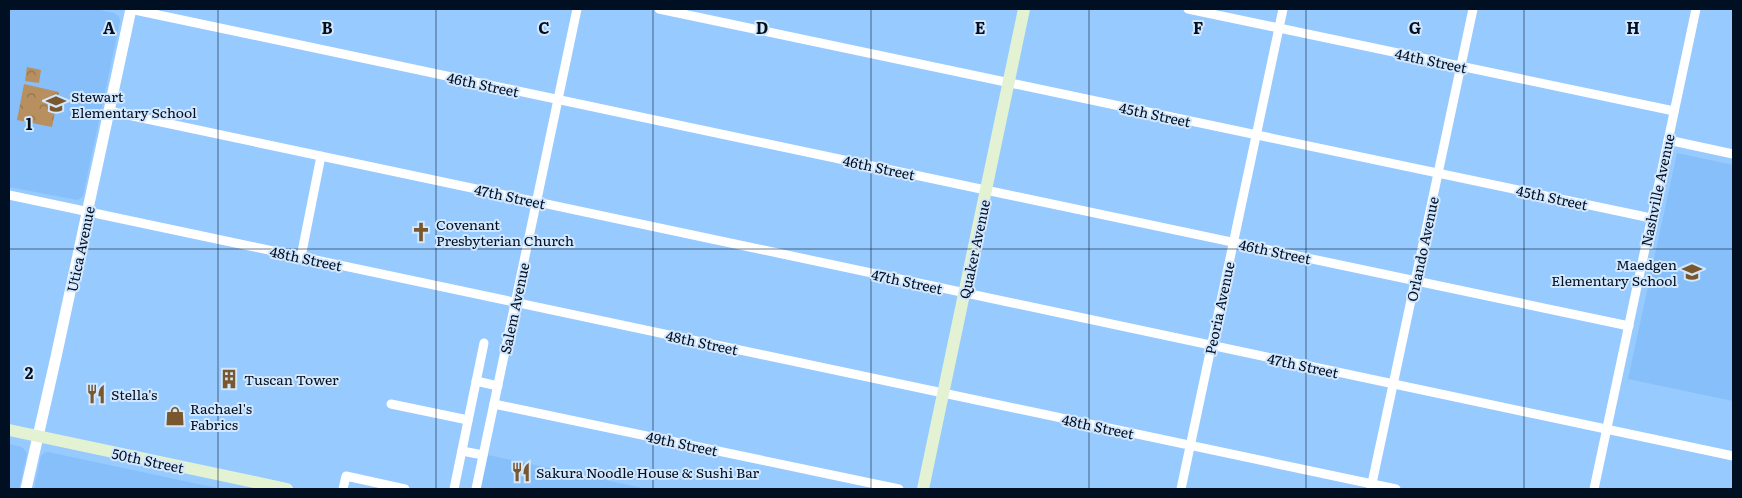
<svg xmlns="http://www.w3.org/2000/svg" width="1742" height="498" viewBox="0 0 1742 498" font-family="Literata,serif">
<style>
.built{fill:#86bff9}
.park{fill:url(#park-crowns)}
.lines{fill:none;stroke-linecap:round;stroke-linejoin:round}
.minor{stroke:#fff;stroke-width:9}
.tertiary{stroke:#fff;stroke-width:11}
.secondary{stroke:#e3f2d3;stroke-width:12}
.grid{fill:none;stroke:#000f21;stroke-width:1;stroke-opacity:0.55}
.labels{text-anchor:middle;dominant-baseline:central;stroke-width:4;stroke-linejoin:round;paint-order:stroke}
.street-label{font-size:14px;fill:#000f21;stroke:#d3e8fe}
.poi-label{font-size:14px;fill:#000f21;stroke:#d3e8fe;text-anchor:start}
.grid-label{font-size:16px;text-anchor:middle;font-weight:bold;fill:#000f21;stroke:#d3e8fe;stroke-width:4;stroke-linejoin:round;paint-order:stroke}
</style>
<defs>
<pattern id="park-crowns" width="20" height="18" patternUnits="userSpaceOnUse" patternTransform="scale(1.25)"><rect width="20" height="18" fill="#b88f5f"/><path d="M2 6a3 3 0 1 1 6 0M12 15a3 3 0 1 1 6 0" fill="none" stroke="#93734e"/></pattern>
</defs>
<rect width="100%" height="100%" fill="#97caff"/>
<g class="built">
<polygon points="9,9 95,9 114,13 119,17 120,21 83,196 78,200 9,187"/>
<polygon points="1677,153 1733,165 1733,401 1628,379"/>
<polygon points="9,444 22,447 27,453 19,489 9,489"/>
<polygon points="48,452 193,483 222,489 34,489 41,456 44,453"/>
<polygon points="488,455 647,489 481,489"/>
</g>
<g class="park">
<polygon points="27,67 41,70 39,83 25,81"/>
<polygon points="24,84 59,92 52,127 17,120"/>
</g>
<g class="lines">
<g class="minor">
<polyline points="130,9 1629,326"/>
<polyline points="659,9 1651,218"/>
<polyline points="1188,9 1674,111"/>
<polyline points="109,111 1733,456"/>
<polyline points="1668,140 1733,154"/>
<polyline points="9,195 1396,489"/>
<polyline points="301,257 321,156"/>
<polyline points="476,381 498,386"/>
<polyline points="391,404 468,420"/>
<polyline points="494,404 899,489"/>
<polyline points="462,451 483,455"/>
<polyline points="1371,488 1473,9"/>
<polyline points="343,489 346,476 405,489"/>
<polyline points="454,489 484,343"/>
<polyline points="476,489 577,9"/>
<polyline points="1181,489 1283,9"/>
<polyline points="1594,489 1696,9"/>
</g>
<polyline class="tertiary" points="26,489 56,357 131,9"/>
<g class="secondary">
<polyline points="9,430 287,489"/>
<polyline points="923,489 1024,9"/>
</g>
</g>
<path class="grid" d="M218,9V489M436,9V489M653,9V489M871,9V489M1089,9V489M1306,9V489M1524,9V489M9,249H1733"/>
<defs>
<symbol id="school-bare" viewBox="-9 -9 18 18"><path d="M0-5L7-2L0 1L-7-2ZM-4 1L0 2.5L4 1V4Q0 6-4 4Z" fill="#7a582f" stroke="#d3e8fe" stroke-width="2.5" paint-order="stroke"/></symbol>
<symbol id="church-bare" viewBox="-9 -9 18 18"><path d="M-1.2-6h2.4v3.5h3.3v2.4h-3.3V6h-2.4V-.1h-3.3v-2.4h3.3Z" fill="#7a582f" stroke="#d3e8fe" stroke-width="2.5" paint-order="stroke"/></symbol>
<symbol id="building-bare" viewBox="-9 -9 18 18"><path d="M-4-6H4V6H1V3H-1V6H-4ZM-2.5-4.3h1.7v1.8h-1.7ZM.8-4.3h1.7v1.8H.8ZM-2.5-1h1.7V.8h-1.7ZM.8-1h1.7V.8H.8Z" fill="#7a582f" stroke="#d3e8fe" stroke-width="2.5" paint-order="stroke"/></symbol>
<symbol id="restaurant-bare" viewBox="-9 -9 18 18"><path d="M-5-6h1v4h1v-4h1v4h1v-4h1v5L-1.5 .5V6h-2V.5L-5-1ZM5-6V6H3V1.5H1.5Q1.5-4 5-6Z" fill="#7a582f" stroke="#d3e8fe" stroke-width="2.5" paint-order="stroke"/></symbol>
<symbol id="shop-bare" viewBox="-9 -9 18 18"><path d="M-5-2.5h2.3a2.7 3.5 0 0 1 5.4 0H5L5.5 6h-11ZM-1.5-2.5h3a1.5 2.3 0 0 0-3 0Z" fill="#7a582f" stroke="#d3e8fe" stroke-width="2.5" paint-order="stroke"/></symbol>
</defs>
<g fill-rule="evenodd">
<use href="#school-bare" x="42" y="90" width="28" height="28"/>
<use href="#church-bare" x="407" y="218" width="28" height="28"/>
<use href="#school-bare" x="1678" y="258" width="28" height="28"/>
<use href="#building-bare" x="215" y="365" width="28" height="28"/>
<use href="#restaurant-bare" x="82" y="380" width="28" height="28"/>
<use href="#shop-bare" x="161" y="402" width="28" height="28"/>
<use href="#restaurant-bare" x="507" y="458" width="28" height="28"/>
</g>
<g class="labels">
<g class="street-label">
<text transform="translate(1431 60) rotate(12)">44th Street</text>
<text transform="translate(483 84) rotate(12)">46th Street</text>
<text transform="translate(1155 114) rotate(12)">45th Street</text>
<text transform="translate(879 167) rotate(12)">46th Street</text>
<text transform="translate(1657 190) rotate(-78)">Nashville Avenue</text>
<text transform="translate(510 196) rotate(12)">47th Street</text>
<text transform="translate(1552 197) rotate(12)">45th Street</text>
<text transform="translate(80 249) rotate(-78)">Utica Avenue</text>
<text transform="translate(974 249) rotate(-78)">Quaker Avenue</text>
<text transform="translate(1422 249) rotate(-78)">Orlando Avenue</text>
<text transform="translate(1275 251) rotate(12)">46th Street</text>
<text transform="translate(306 258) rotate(12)">48th Street</text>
<text transform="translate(907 281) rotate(12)">47th Street</text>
<text transform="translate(514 308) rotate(-78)">Salem Avenue</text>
<text transform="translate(1219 308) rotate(-78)">Peoria Avenue</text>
<text transform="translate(702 342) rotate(12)">48th Street</text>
<text transform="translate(1303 365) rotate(12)">47th Street</text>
<text transform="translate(1098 426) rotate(12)">48th Street</text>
<text transform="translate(682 443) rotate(12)">49th Street</text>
<text transform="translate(148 460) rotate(12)">50th Street</text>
</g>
<g class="poi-label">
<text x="71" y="96">Stewart<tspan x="71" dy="16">Elementary School</tspan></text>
<text x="436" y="224">Covenant<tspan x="436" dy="16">Presbyterian Church</tspan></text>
<text x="1677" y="264" text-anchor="end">Maedgen<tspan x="1677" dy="16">Elementary School</tspan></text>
<text x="244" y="379">Tuscan Tower</text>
<text x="111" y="394">Stella's</text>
<text x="190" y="408">Rachael's<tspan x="190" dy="16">Fabrics</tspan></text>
<text x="536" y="472">Sakura Noodle House &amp; Sushi Bar</text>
</g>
</g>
<g class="grid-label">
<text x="109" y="34">A</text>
<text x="327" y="34">B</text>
<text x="544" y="34">C</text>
<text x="762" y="34">D</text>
<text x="980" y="34">E</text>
<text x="1198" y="34">F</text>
<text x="1415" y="34">G</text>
<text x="1633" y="34">H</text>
<text x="29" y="130">1</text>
<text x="29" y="379">2</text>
</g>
<rect width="1742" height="498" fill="none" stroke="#000f21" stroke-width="20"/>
</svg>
